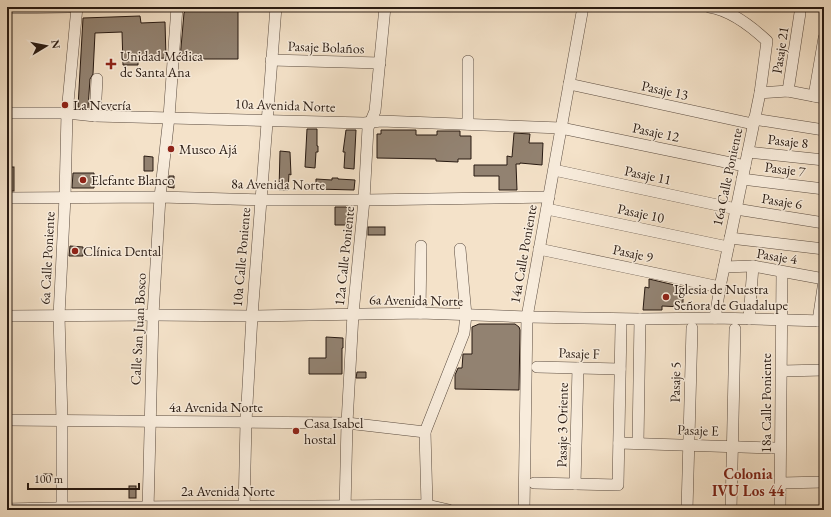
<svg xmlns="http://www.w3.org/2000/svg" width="831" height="517" viewBox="0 0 831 517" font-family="'EB Garamond',serif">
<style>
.building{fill:#928271;stroke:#281a12}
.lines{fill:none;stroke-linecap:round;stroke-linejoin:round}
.minor-casing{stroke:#5b4c40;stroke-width:12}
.minor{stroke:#f8ecdc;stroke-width:11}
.poi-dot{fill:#8f2418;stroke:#f8ecdc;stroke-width:1.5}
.labels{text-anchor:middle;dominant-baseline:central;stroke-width:3;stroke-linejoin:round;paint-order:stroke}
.street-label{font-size:14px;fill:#281a12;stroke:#f8ecdc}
.poi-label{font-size:14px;fill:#281a12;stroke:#f8ecdc;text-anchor:start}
.neighbourhood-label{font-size:15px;font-weight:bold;fill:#7a1f14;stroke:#f8ecdc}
</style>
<rect width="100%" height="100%" fill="#f4e2c9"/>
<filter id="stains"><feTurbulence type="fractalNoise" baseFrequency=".005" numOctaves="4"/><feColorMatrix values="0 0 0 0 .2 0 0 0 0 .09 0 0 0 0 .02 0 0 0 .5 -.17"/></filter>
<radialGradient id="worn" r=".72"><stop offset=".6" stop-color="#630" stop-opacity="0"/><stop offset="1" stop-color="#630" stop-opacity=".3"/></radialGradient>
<g class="building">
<polygon points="238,10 238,59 180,59 184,13 186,11"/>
<polygon points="140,16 141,23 165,22 166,58 138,59 138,65 123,65 122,32 95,33 93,74 90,79 88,108 78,107 83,18"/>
<polygon points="307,129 317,129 317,146 318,146 318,152 316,152 315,168 305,167"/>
<polygon points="346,130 356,130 354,169 344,168 345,152 343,152"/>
<polygon points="381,130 416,130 416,135 437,135 437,131 460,131 460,136 471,136 471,159 458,159 458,162 436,161 436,159 377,158 377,134 381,134"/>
<polygon points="514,133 530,134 529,143 543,143 542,165 520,163 520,164 516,164 517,190 499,190 499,176 474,176 474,165 507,165 507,156 512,157"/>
<polygon points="280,151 290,152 291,175 289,174 288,190 279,190"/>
<polygon points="144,156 153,157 153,171 144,171"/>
<rect x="7" y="167" width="7" height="24"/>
<polygon points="73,173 94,173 94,188 72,188"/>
<polygon points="169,176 174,176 174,188 168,187"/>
<polygon points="332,178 338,178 338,179 355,180 354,190 316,189 316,179 332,180"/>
<polygon points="335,207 346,207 350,211 350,225 335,225"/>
<rect x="368" y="227" width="17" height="8"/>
<polygon points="70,246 83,247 83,256 69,256"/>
<polygon points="649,279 683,287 683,307 662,306 662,310 643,310 645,287 649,288"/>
<polygon points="479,324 515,324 519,327 520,330 519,390 455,389 455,375 458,368 462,368 463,354 472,354 472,327"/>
<polygon points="326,337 343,338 343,348 342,348 342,374 309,374 309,358 326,358"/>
<polygon points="357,372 366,372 366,378 356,378"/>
<polygon points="43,474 52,474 51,482 43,481"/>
<rect x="129" y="486" width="7" height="12"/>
</g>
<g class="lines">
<defs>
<g id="minor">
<path d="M709,7C730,10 752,27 767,41L760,93L720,287L715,318"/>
<polyline points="7,8 69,7"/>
<polyline points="271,60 380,63"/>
<polyline points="468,61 468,124"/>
<polyline points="569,84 753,124"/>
<polyline points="788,91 800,13"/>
<polyline points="760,93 788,91 824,98"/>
<polyline points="814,96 824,38"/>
<polyline points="7,113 67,113 95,116 364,123 381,121 561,128 745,166"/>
<polyline points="95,116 97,79"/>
<polyline points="754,119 824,130"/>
<polyline points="748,152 824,160"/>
<polyline points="554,170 736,209 824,223"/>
<polyline points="742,179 824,189"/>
<polyline points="7,198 160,197 261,200 364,200 549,197"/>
<polyline points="547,209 728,247"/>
<polyline points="730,238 824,249"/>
<polyline points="539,249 720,287"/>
<polyline points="724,267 753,266 824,279"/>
<polyline points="420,313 421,246"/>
<polyline points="7,316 153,315 252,316 420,313 527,317 640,319 715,318 824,321"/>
<polyline points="749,319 753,266"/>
<polyline points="818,321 824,281"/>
<polyline points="537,367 620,369"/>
<polyline points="782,371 824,370"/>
<polyline points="7,420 347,423 425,432"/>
<polyline points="619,443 775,448"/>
<polyline points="638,443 640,319"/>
<polyline points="534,483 618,485 621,326"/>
<polyline points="781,483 824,482"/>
<polyline points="575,484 578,368"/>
<polyline points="427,505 425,432 464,333 466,315 460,249"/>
<path d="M7,509C147,505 287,507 427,505L449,510"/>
<polyline points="62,510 62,420 59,316 65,197 67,113 77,7"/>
<polyline points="148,510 153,315 160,197 169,117 177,7"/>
<polyline points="244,510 246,422 252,316 276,7"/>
<polyline points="345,510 347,423 353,314 364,200 368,128 375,111 385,7"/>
<polyline points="524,510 527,317 583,7"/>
<polyline points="687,510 692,328"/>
<polyline points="731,510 735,329"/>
<polyline points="780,510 782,272"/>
</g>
</defs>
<use href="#minor" class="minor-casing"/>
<use href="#minor" class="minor"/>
</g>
<g class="poi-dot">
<path d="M109 58h4v4h4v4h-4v4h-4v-4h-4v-4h4z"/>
<circle cx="65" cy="105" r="4"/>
<circle cx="171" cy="149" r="4"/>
<circle cx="83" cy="180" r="4"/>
<circle cx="75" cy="251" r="4"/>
<circle cx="666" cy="297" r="4"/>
<circle cx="296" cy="431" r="4"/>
</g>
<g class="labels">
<g class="street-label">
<text transform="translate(326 47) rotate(2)">Pasaje Bolaños</text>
<text transform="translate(780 50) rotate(-81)">Pasaje 21</text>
<text transform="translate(665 90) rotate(12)">Pasaje 13</text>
<text transform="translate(285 105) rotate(2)">10a Avenida Norte</text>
<text transform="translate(656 132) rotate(12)">Pasaje 12</text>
<text transform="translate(788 141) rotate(6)">Pasaje 8</text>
<text transform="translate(785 169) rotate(7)">Pasaje 7</text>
<text transform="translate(648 175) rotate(12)">Pasaje 11</text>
<text transform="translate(727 177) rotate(-78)">16a Calle Poniente</text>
<text transform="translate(278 184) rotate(1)">8a Avenida Norte</text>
<text transform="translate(782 201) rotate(9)">Pasaje 6</text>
<text transform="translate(641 213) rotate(12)">Pasaje 10</text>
<text transform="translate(633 253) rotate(12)">Pasaje 9</text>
<text transform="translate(523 254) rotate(-80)">14a Calle Poniente</text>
<text transform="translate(344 256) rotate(-84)">12a Calle Poniente</text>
<text transform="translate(777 256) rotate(9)">Pasaje 4</text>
<text transform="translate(241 257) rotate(-85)">10a Calle Poniente</text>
<text transform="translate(47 258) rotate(-87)">6a Calle Poniente</text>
<text transform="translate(416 300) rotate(1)">6a Avenida Norte</text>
<text transform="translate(138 329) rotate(-87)">Calle San Juan Bosco</text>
<text transform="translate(579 353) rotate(2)">Pasaje F</text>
<text transform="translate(675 382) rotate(-89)">Pasaje 5</text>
<text transform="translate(766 403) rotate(-90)">18a Calle Poniente</text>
<text x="216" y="407">4a Avenida Norte</text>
<text transform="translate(562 425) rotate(-89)">Pasaje 3 Oriente</text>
<text transform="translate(698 430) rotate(2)">Pasaje E</text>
<text x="228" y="491">2a Avenida Norte</text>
</g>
<g class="poi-label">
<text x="120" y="56">Unidad Médica<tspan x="120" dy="16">de Santa Ana</tspan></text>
<text x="73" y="105">La Nevería</text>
<text x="179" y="149">Museo Ajá</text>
<text x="91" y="180">Elefante Blanco</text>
<text x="83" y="251">Clínica Dental</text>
<text x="674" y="289">Iglesia de Nuestra<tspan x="674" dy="16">Señora de Guadalupe</tspan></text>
<text x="304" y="423">Casa Isabel<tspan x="304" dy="16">hostal</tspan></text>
</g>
<g class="neighbourhood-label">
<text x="748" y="473">Colonia<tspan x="748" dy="17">IVU Los 44</tspan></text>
</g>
</g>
<rect width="831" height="517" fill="none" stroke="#f4e2c9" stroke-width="24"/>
<rect x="8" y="8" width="815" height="501" fill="none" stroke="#281a12" stroke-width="2"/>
<rect x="12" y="12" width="807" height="493" fill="none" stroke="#281a12"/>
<g transform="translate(46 46) rotate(80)" stroke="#f8ecdc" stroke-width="3" paint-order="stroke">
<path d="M0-3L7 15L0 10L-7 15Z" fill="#281a12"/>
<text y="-6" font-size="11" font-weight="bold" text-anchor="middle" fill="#281a12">N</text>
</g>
<path d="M28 483v6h111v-6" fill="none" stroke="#281a12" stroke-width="2"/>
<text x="34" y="483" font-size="12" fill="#281a12" stroke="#f8ecdc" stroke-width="3" paint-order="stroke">100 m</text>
<rect width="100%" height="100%" filter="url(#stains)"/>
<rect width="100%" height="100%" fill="url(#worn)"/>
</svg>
